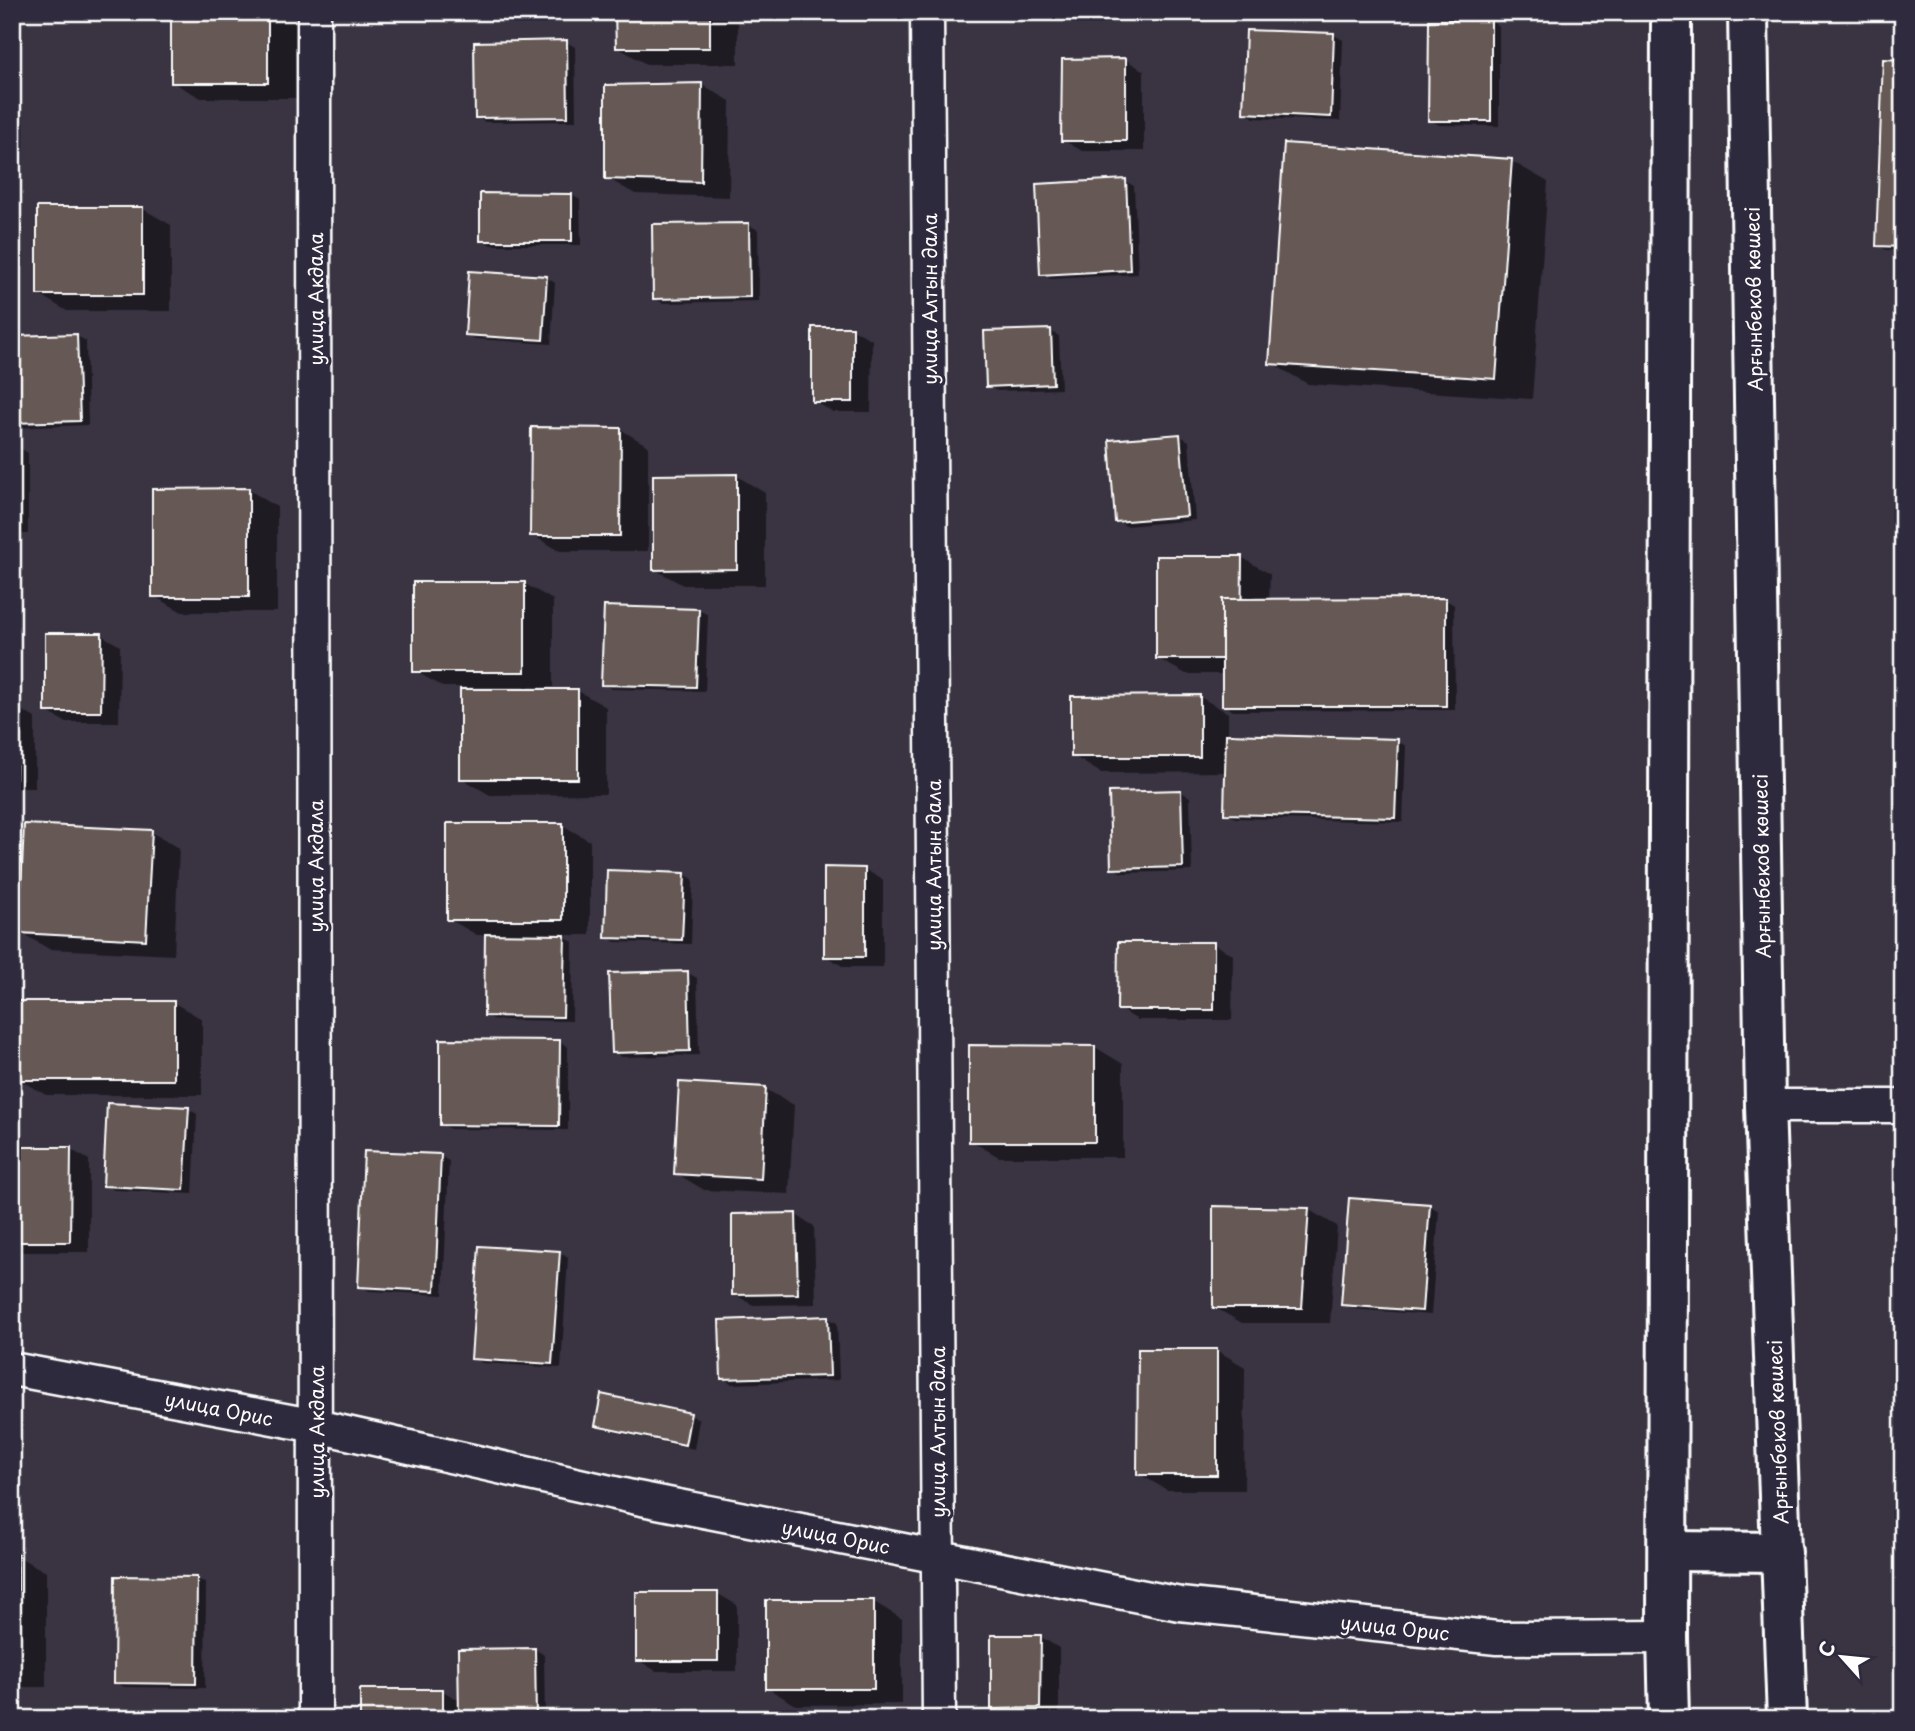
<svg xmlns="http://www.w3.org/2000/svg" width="1915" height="1731" viewBox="0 0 1915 1731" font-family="'Playpen Sans',sans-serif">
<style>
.shadow{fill:#0007}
.building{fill:#655954;stroke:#fff;stroke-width:2}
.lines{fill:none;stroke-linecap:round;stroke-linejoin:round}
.street-casing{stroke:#fff;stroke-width:37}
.primary-casing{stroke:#fff;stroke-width:44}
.street{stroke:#2f2a3d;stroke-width:32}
.primary{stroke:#2f2a3d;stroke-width:38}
.labels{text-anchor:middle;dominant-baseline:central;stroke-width:6;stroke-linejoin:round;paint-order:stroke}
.street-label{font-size:19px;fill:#fff;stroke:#2f2a3d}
</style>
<rect width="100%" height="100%" fill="#3a3342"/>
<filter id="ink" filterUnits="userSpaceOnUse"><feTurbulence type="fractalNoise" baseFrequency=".0143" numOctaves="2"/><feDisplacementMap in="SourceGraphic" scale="14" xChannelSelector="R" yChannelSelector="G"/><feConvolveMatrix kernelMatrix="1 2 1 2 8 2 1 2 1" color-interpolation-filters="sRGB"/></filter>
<g filter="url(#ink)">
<g class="shadow">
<polygon points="173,12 296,12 296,98 201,98 172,82"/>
<polygon points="617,12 738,12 738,64 646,64 617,47"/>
<polygon points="1490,21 1499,26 1499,126 1439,125 1430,120"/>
<polygon points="1334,35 1343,40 1340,121 1254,118 1245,112"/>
<polygon points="566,42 575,47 576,121 485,122 477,117"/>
<polygon points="1126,60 1144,71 1144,151 1082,151 1063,140"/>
<polygon points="1903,61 1903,251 1886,250 1878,245"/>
<polygon points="701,84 730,101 729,197 635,194 607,178"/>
<polygon points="1511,161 1548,182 1532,399 1308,384 1271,363"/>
<polygon points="1125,181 1134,186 1138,274 1051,279 1042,274"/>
<polygon points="572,195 580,200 581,245 491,245 482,240"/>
<polygon points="143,209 171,225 171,311 67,311 38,294"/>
<polygon points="749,225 758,230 759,301 663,303 654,298"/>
<polygon points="546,277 555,283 551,344 475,339 467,334"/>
<polygon points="853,329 872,340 871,412 833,412 814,401"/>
<polygon points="1050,331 1059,336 1061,389 997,391 988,386"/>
<polygon points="77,336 86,341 88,425 12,428 12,338"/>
<polygon points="620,429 648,446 648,551 560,551 532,535"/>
<polygon points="1180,436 1189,441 1195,520 1126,526 1117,521"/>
<polygon points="12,443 28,453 28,534 12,534"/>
<polygon points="737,476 765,493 765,585 683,585 654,569"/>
<polygon points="249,490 277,507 277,612 182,612 154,596"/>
<polygon points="1241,557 1270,574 1269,601 1446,600 1454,605 1455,710 1233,711 1224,705 1224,674 1186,674 1157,658"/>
<polygon points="525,584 553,600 553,687 443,687 415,671"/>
<polygon points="699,610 708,615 705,691 612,689 603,684"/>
<polygon points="101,635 120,646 119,722 65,722 46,711"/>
<polygon points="578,691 606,707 606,794 490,795 461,778"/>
<polygon points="1200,697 1228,713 1228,736 1397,741 1406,746 1403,822 1235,818 1226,813 1227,772 1101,773 1073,756"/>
<polygon points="12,707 16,707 35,718 35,788 12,788"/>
<polygon points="1181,792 1190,797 1192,871 1122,873 1113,868"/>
<polygon points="562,825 590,841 590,935 561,935 573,942 572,1021 494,1020 486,1015 487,935 477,935 449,919"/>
<polygon points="151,832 179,848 174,955 49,949 20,932 16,1003 174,1003 202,1019 202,1095 46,1095 18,1079 18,1012 12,1012 12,914 21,919"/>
<polygon points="864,869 883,880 883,967 844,967 825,956"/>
<polygon points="684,874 693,879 691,944 615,942 607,937"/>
<polygon points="1214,944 1233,955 1232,1020 1138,1020 1119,1009"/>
<polygon points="688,973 697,978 699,1055 622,1057 613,1052"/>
<polygon points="559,1041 568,1047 568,1130 450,1129 442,1124"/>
<polygon points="1095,1047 1123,1064 1123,1157 999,1157 971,1141"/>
<polygon points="765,1089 794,1105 789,1194 704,1190 676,1173"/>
<polygon points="188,1109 197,1114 193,1194 114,1190 105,1185"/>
<polygon points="12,1149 70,1149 89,1160 89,1252 22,1252 12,1246"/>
<polygon points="440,1156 449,1161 443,1295 369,1291 360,1286"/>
<polygon points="1430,1206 1439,1211 1431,1315 1352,1309 1343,1304"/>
<polygon points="1309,1210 1337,1226 1330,1323 1242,1323 1214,1307"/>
<polygon points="796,1215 814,1226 816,1304 753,1305 734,1294"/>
<polygon points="559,1252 568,1258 561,1368 482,1363 473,1358"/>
<polygon points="828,1318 837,1323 839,1380 732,1384 723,1378"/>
<polygon points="1216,1350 1245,1367 1244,1490 1167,1490 1139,1474"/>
<polygon points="691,1415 699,1420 694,1449 606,1430 597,1425"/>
<polygon points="12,1556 17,1556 46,1572 46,1687 12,1687"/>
<polygon points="197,1579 206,1584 205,1688 124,1687 115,1682"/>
<polygon points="718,1594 737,1605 737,1671 656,1671 638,1660"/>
<polygon points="874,1602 902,1619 902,1704 796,1705 767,1688"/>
<polygon points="1041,1637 1059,1648 1059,1718 1012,1719 993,1708"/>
<polygon points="535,1649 544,1655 545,1719 362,1719 443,1691 460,1701"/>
</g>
<g class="building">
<rect x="171" y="12" width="97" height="71"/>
<polygon points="615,12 710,12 710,48 616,48"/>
<polygon points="1429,20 1491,20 1491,121 1428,121"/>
<polygon points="1246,30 1334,33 1331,117 1243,113"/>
<polygon points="567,40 568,117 475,118 474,42"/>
<polygon points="1126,58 1126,141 1061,141 1062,59"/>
<polygon points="1883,59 1903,60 1903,247 1876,246"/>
<polygon points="702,83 701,182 605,179 605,85"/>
<polygon points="1284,143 1512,159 1496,379 1269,364"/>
<polygon points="1126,179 1130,270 1040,275 1036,184"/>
<polygon points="480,193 572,194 572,241 480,241"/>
<rect x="37" y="207" width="106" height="88"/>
<polygon points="749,223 750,297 653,299 652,224"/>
<polygon points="469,271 547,276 543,340 465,335"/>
<rect x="812" y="327" width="41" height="75"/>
<polygon points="1051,329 1053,384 986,387 984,331"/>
<polygon points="77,334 80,421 12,423 12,336"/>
<polygon points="531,427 621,428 620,536 530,536"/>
<polygon points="1180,434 1187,516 1115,522 1109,440"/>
<polygon points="737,474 737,569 653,570 653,475"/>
<polygon points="249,488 249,597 152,597 152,489"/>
<polygon points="1156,556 1242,556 1241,659 1156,659"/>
<rect x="413" y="582" width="112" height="90"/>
<polygon points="1446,598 1446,706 1222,706 1222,599"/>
<polygon points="604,606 699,609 696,687 601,685"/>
<polygon points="45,633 102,633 101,712 45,712"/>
<rect x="460" y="689" width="118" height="90"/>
<polygon points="1200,695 1200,757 1071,757 1071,696"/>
<polygon points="12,705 17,705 16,778 12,778"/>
<polygon points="1226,734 1398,739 1395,818 1224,814"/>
<polygon points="1181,790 1183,867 1111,869 1109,792"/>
<rect x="447" y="823" width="116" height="97"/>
<polygon points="24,824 152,830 146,940 19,933"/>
<polygon points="824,867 865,868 865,957 824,957"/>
<polygon points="607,870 685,873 682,940 605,938"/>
<polygon points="485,934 565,935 563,1017 484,1016"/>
<polygon points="1118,942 1214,942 1214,1010 1117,1010"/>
<polygon points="688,971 690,1051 612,1053 609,973"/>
<rect x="16" y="1001" width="158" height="79"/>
<polygon points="440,1039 560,1040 559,1126 440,1125"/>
<polygon points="969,1045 1095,1046 1095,1142 969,1142"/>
<polygon points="679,1082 766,1087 761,1179 674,1174"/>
<polygon points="107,1103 189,1107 184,1190 103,1186"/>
<polygon points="12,1147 71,1147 70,1242 12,1242"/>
<polygon points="364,1151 441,1154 435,1291 358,1287"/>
<polygon points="1349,1198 1430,1204 1422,1311 1341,1305"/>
<polygon points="1213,1206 1309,1208 1302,1308 1213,1308"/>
<polygon points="796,1213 798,1294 732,1295 732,1214"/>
<polygon points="479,1246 560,1251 552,1364 471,1359"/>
<polygon points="828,1316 830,1376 721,1379 719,1320"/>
<polygon points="1138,1349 1217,1349 1217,1475 1137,1475"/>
<polygon points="601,1394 691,1413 685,1445 595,1426"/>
<rect x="12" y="1554" width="6" height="118"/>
<polygon points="115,1576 197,1577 196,1684 114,1683"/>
<rect x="636" y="1592" width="82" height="69"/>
<rect x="766" y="1600" width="108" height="89"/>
<polygon points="991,1635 1041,1635 1040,1708 991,1709"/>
<polygon points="535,1648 536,1719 459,1719 458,1649"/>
<rect x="360" y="1689" width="83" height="30"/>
</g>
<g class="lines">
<defs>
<g id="street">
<polyline points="314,12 315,1719"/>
<polyline points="927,12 939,1719"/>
<polyline points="1765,1106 1903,1106"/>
<polyline points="12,1369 316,1426 637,1498 1180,1604 1497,1638 1667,1637"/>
</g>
<g id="primary">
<polyline points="1748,12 1765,1106 1787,1719"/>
<polyline points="1668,1551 1782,1552"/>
<polyline points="1669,1719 1667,1637 1671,12"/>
</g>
</defs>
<use href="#street" class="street-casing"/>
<use href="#primary" class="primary-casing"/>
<use href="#street" class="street"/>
<use href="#primary" class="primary"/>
</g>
</g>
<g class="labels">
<g class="street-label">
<text transform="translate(315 299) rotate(-90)">улица Акдала</text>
<text transform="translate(929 299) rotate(-90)">улица Алтын дала</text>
<text transform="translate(1753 299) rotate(-91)">Арғынбеков көшесі</text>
<text transform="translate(933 865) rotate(-90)">улица Алтын дала</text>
<text transform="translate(315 866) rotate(-90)">улица Акдала</text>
<text transform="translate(1761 866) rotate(-91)">Арғынбеков көшесі</text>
<text transform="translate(219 1408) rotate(11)">улица Орис</text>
<text transform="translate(316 1432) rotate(-90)">улица Акдала</text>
<text transform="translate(937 1432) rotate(-90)">улица Алтын дала</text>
<text transform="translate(1777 1432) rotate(-92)">Арғынбеков көшесі</text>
<text transform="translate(836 1536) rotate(11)">улица Орис</text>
<text transform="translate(1395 1627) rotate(6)">улица Орис</text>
</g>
</g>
<rect width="1915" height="1731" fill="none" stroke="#2f2a3d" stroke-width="42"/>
<rect x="21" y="21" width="1873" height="1689" fill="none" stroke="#fff" stroke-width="2.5" filter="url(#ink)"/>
<g transform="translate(1842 1657) rotate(297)" stroke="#2f2a3d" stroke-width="5" paint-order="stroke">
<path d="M0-5L12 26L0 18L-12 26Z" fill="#ffffff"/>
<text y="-10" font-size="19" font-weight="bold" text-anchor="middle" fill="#ffffff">С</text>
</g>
</svg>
